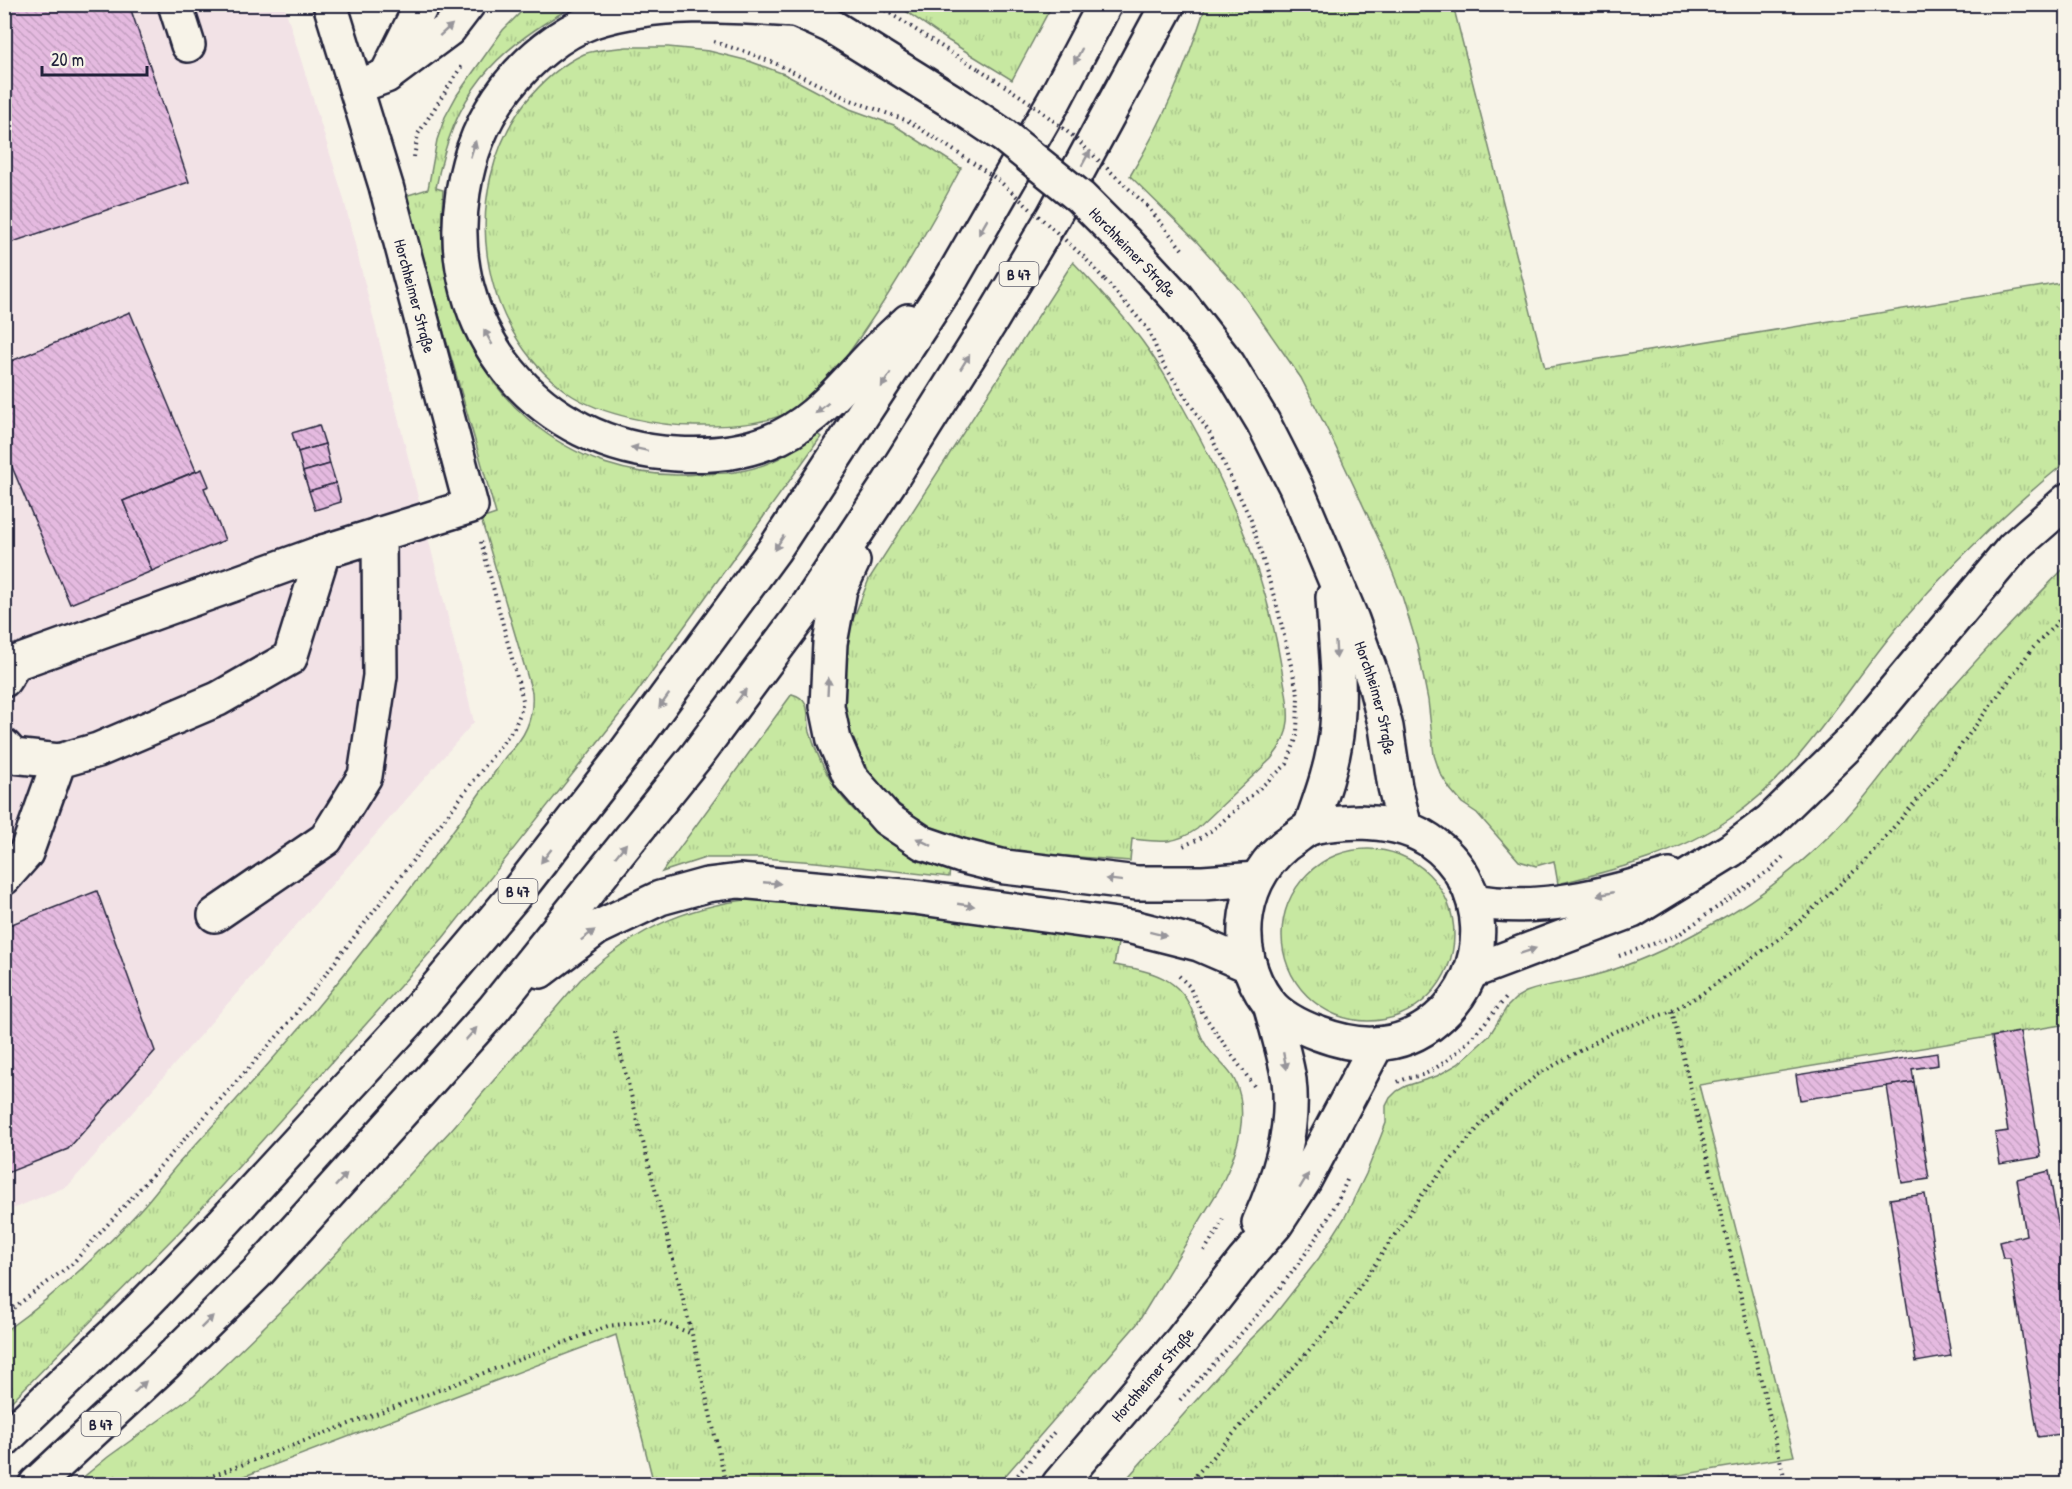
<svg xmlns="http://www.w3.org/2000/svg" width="2072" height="1489" viewBox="0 0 2072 1489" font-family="'Patrick Hand',sans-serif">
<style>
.built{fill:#f2e2e6}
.grass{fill:url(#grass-tufts);stroke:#74856e;stroke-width:1.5}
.building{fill:url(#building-back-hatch);stroke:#22223b;stroke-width:1.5}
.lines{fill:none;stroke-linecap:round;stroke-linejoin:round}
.minor-casing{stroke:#22223b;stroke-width:38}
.major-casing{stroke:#22223b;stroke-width:38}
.highway-casing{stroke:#22223b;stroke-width:38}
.path{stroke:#22223b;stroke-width:4;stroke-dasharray:1.5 4.5;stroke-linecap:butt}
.minor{stroke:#f7f3e8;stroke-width:33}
.major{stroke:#f7f3e8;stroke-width:33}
.highway{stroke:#f7f3e8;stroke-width:33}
.major-bridge-casing{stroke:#22223b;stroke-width:38;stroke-linecap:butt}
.path-bridge{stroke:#22223b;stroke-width:4;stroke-dasharray:1.5 4.5;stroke-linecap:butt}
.major-bridge{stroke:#f7f3e8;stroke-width:33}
.oneway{fill:#97959a}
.labels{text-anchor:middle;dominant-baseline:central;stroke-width:4.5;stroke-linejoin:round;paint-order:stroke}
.shield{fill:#f7f3e8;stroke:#62616f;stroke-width:1.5}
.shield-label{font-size:15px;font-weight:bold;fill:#22223b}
.street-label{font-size:16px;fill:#22223b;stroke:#f7f3e8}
</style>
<defs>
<pattern id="grass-tufts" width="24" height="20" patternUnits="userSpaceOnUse" patternTransform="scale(1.5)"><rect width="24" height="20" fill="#c7e8a1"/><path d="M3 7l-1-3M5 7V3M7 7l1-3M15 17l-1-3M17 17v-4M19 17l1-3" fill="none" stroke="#abc78c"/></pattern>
<pattern id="building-back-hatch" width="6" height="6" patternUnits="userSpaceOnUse" patternTransform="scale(1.5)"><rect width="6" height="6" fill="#e5bae0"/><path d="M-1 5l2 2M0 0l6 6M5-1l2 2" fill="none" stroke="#c4a0c1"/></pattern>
</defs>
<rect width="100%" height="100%" fill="#f7f3e8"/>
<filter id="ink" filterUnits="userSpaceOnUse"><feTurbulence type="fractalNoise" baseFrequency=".0167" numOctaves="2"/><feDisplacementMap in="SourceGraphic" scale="12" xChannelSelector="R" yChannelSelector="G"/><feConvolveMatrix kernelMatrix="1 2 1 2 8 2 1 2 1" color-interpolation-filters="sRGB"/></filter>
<g filter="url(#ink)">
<polygon class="built" points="5,5 284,5 343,196 474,722 68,1186 5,1212"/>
<g class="grass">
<path d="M528,5H576C494,49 453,94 436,188L443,190C442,214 440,238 444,263C464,390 567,485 698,474C710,473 723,474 735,472C766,468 792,454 816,433L821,437L635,695L443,938L189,1222L5,1408V1331C54,1296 98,1256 139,1211C156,1193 169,1173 186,1155C231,1106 276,1057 318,1006C385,926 446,842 506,756C525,738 534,719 532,692L481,519L496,514L405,196L428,189L437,140L445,117L457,95L503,30Z"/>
<polygon points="897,5 1052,5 1012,80 949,41"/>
<path d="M1206,5H1453L1545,368L2067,282V461C2007,510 1951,564 1901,623C1845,689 1804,768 1731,818C1679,854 1618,869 1558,884L1554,861L1536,866L1519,861L1477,813L1462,803L1450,789L1440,773L1434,755L1428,700L1417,645L1402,596L1383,548L1332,439L1301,378L1239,289L1197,242L1130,176C1165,118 1185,69 1206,5Z"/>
<path d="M627,47H668L709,51L749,61L784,74L850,109L894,125L961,168C932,223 901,277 866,328C847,356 828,386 799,406C772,425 732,426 700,426C662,427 600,415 568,393C477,329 459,192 524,104C540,84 560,65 584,54C596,49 613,49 627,47Z"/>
<path d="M1073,262C1095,285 1117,308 1136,333C1155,357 1170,384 1185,411C1230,490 1266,574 1281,665C1287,702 1298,727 1271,759L1197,829C1174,845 1159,842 1132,839L1130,861L989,850L939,832L916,818L895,801L876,781L861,758L849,734L839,678L849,630L869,579Z"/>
<path d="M2067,565V1024L1699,1085L1794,1456L1625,1484H1122L1245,1345L1272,1318L1319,1258L1345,1217L1366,1174L1386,1123V1106L1390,1098L1397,1091L1406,1086L1437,1076L1458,1064L1489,1036L1507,1007L1517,997L1526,992C1547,984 1570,982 1592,976C1634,965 1674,946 1712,924C1768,894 1821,849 1862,800C1884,774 1904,745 1926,718C1970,665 2019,615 2067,565Z"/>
<path d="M792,694C798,696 803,698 806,705C809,713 808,723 810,732C815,749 821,764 830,779C857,827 904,845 950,869L949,877L816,862L762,858H705L662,872Z"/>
<circle cx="1368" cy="935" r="86"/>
<path d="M773,897L804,899L1119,938L1114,965C1150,971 1181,976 1194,1016C1198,1027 1199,1035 1206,1045C1213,1058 1229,1067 1235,1081C1251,1116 1235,1159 1218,1191L1137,1324L998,1484H654L616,1335L224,1484H75L108,1457L194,1395L301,1291L451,1130L580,980C638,926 694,902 773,897Z"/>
</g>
<g class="building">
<polygon points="4,4 129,4 189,182 4,245"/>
<polygon points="130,312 196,471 123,501 152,571 70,604 4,448 4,364"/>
<polygon points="319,425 325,444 298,452 292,433"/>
<polygon points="325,444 330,464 303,472 298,452"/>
<polygon points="330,464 336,483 309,491 303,472"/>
<polygon points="202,469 209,486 204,488 225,540 152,571 123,501"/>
<polygon points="336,483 341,502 315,510 309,491"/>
<polygon points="97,891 155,1051 68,1149 4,1174 4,927"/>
<polygon points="2020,1032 2041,1157 2000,1164 1995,1133 2008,1131 1992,1037"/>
<polygon points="1937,1053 1938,1065 1912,1069 1914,1082 1800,1100 1796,1075"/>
<polygon points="1914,1082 1929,1179 1902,1183 1887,1086"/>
<polygon points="2049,1171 2068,1281 2068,1433 2038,1437 2010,1258 2003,1258 1999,1242 2026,1235 2017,1179"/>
<polygon points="1925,1194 1951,1356 1916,1362 1890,1199"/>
</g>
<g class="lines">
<defs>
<g id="minor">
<polyline points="175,4 188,45"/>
<polyline points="388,72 422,4"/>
<polyline points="356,87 386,76 449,29 468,4"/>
<polyline points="4,680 15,663 323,552"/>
<polyline points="4,746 13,756 59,761"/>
<polyline points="4,878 26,853 59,761 98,750 218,699 290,658 323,552 471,506 386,186 330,4"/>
<polyline points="215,915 326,839 365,776 380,676 379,534"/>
</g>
<g id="major">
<polyline points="782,4 831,26 958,105"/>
<path id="s1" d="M1126,243L1176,297L1228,364L1263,422L1296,487L1352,620L1375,684L1386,727L1395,787L1405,828"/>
<path d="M1359,822C1384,823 1408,826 1429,840C1491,882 1494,971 1437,1019C1420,1034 1398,1043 1375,1044C1344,1046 1288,1027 1268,1002C1229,951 1240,873 1295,838C1299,835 1305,830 1310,828C1324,823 1344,823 1359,822Z"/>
<path d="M1310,828C1322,795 1334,762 1337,726C1341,683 1335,639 1333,597"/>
<path d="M1474,901C1540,913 1605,895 1669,876"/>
<polyline points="1473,971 1632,911 1731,850 1770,821 1852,741 2013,548 2068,500"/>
<path d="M1259,1223C1279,1178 1295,1131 1289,1080C1285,1055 1277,1029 1270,1004"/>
<path id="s2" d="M1059,1484L1182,1340L1244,1261L1276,1224L1304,1181L1377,1044"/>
</g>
<g id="highway">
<path d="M794,10C728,5 657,0 593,21C560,33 529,59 507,87C483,118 469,153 463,192C441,329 538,447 676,454C708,456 738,454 768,442C807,428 834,396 861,367C875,351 892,336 908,321"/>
<polyline points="853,561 840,589 830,643 827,706 834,740 850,777 887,819 923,843 961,856 1005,867 1137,883 1203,883 1257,879"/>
<polyline points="540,971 597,928 660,898 707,885 739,881 914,897 1132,927 1199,944 1250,966"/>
<polyline points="4,1440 139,1310 224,1222 406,1024 514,896 622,757 774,550 952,278 1054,101 1105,4"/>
<polyline points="36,1484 166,1363 257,1273 493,1010 697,755 809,604 889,483 991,321 1053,217 1168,4"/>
</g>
</defs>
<use href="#minor" class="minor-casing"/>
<use href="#major" class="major-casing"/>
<use href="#highway" class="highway-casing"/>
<g class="path">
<path d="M875,4C910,25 943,49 979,69"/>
<polyline points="714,42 746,52 779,65 848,99 908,121 938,140"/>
<polyline points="414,157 418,134 463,64"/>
<polyline points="1147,206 1182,249"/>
<polyline points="1105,280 1148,329 1162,362 1209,432 1251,520 1278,610 1298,695 1297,736 1287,764 1215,828 1199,839 1183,846"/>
<polyline points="1619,956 1678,935 1770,870 1783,857"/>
<polyline points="1179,976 1189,986 1203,1014 1254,1086"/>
<polyline points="1672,1011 1786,1484"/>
<polyline points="615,1032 692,1334 726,1484"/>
<path d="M1398,1082C1407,1077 1420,1077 1429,1072C1464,1052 1481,1026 1507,997"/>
<polyline points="1204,1251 1218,1230 1224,1216"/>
<polyline points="4,1315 72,1264 283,1030 514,728 520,714 523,700 480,538"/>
<path d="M1180,1400C1239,1336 1313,1261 1347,1180"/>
<polyline points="191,1484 608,1326 657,1320 692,1334"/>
<polyline points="1010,1484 1056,1430"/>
<polyline points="1188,1484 1340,1316 1421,1196 1488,1116 1537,1075 1613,1032 1672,1011 1700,995 1782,937 1861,865 1942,771 2032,649 2068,611"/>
</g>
<use href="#minor" class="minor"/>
<use href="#major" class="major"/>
<use href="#highway" class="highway"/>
<defs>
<polyline id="major-bridge" points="958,105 1004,136 1080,197 1126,243"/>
</defs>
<use href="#major-bridge" class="major-bridge-casing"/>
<g class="path-bridge">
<polyline points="979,69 1031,103 1074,137 1147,206"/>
<polyline points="938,140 997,179 1083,256 1105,280"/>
</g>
<use href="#major-bridge" class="major-bridge"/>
</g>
<defs><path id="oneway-solid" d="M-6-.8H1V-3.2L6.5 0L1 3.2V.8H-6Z" transform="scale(1.5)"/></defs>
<g class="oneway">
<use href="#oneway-solid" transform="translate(446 30) rotate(-42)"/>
<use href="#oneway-solid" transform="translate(1078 56) rotate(118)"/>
<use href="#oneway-solid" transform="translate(473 149) rotate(-72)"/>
<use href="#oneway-solid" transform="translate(1086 158) rotate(-61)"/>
<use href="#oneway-solid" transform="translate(983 227) rotate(120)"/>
<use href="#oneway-solid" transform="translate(488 337) rotate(-119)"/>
<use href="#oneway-solid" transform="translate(965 362) rotate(-58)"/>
<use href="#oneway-solid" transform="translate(886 380) rotate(123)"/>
<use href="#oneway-solid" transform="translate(822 408) rotate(141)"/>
<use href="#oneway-solid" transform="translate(639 449) rotate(-168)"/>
<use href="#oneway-solid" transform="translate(779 543) rotate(123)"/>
<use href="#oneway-solid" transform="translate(1336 650) rotate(87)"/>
<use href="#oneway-solid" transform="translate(828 686) rotate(-87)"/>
<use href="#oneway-solid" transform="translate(741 696) rotate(-53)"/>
<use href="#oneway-solid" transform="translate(664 701) rotate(126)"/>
<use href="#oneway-solid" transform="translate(924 842) rotate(-154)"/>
<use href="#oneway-solid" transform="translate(621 850) rotate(-51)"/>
<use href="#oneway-solid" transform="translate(546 856) rotate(128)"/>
<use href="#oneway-solid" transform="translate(1114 880) rotate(-173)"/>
<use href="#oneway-solid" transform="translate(772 883) rotate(5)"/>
<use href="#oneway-solid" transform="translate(1605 894) rotate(169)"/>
<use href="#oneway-solid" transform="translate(966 905) rotate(8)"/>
<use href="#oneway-solid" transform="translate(1158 934) rotate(14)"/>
<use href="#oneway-solid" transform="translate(588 935) rotate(-37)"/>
<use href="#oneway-solid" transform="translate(1528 951) rotate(-19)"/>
<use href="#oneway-solid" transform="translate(471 1034) rotate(-48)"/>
<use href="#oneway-solid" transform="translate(1285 1061) rotate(78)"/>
<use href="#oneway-solid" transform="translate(341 1180) rotate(-48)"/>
<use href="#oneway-solid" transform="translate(1304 1181) rotate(-59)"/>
<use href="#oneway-solid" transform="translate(207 1322) rotate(-45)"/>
<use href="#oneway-solid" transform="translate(140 1387) rotate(-43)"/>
</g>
</g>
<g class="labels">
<g class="shield">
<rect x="999.5" y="262" width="39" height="24" rx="4.5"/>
<rect x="498.5" y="879" width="39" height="24" rx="4.5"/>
<rect x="81.5" y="1412" width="39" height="24" rx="4.5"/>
</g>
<g class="shield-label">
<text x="1019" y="274">B 47</text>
<text x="518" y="891">B 47</text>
<text x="101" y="1424">B 47</text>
</g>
<g class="street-label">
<text transform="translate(1133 252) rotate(46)">Horchheimer Straße</text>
<text transform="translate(415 296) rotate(75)">Horchheimer Straße</text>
<text stroke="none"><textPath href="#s1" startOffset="525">Horchheimer Straße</textPath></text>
<text stroke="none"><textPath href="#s2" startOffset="144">Horchheimer Straße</textPath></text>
</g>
</g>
<rect width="2072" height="1489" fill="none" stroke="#f7f3e8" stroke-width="24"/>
<rect x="12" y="12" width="2048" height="1465" fill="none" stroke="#22223b" stroke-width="2" filter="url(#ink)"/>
<path d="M42 66v9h105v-9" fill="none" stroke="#22223b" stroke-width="3"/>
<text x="51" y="66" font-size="18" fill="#22223b" stroke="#f7f3e8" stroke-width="4.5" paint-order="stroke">20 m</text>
</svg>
